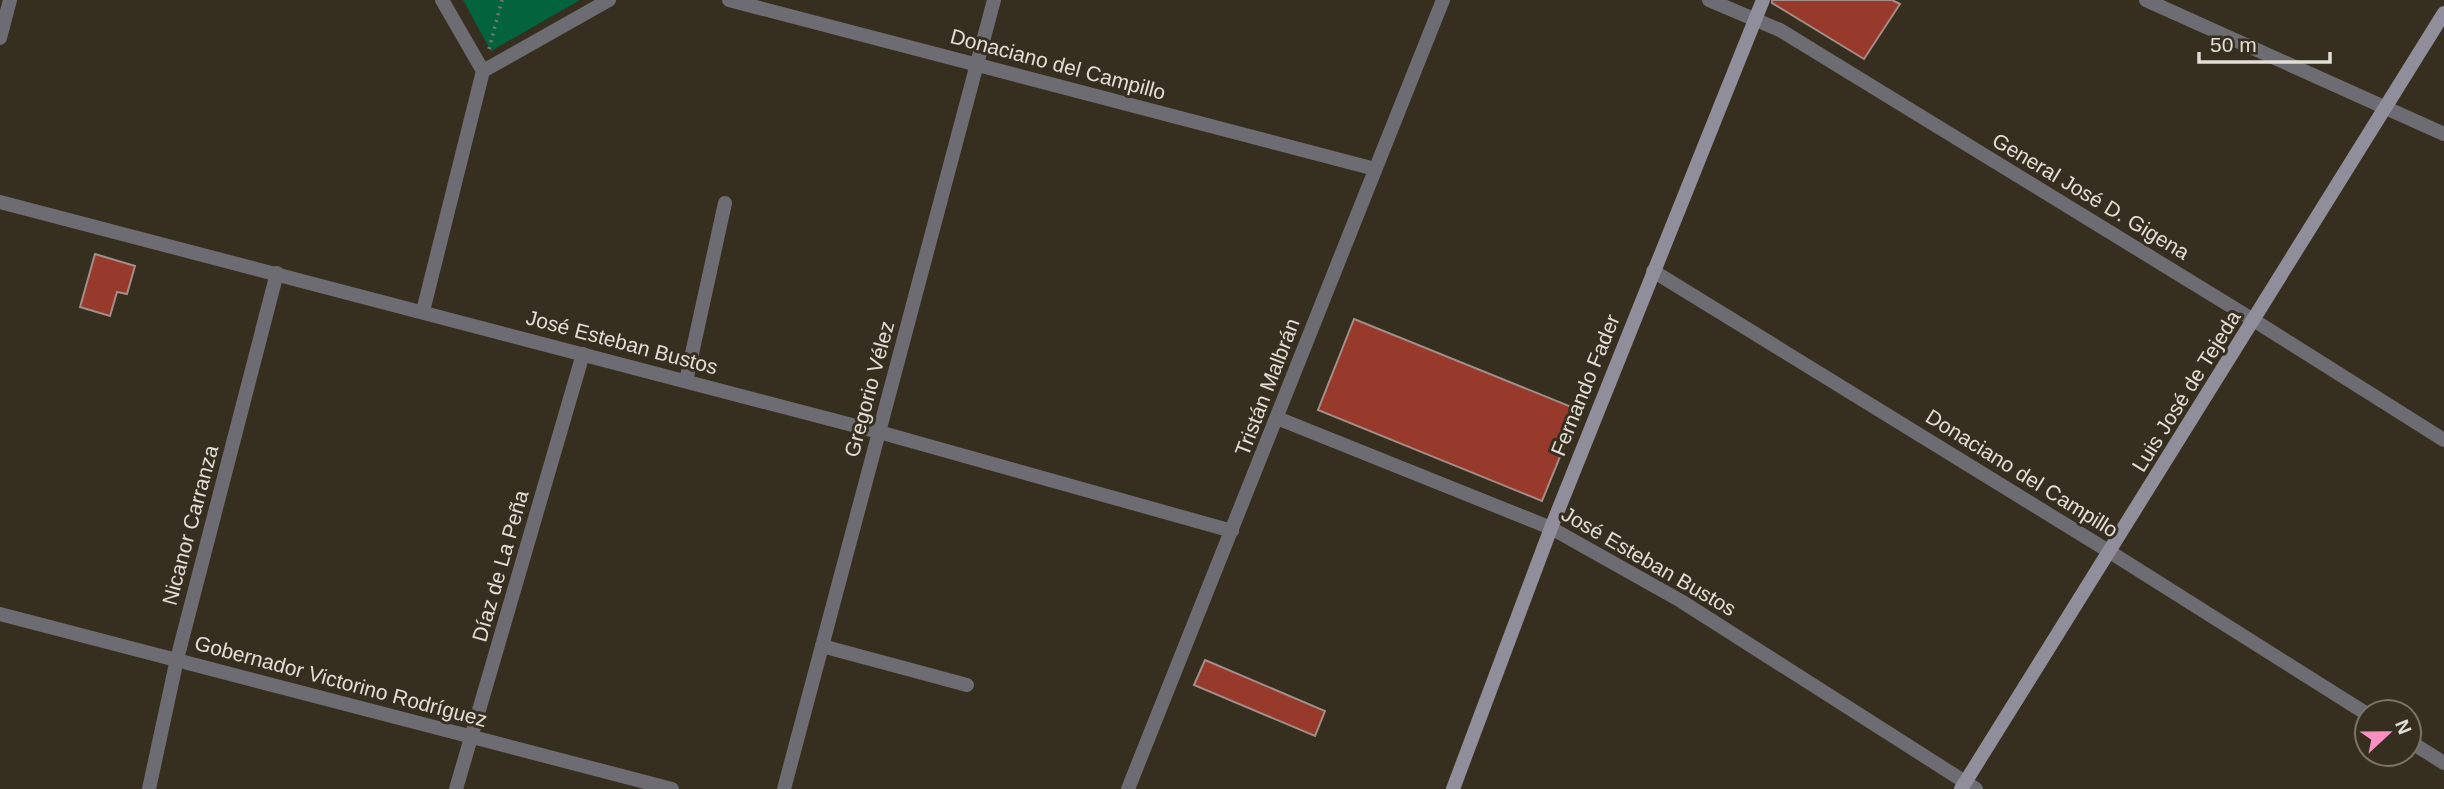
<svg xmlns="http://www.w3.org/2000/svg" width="2444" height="789" viewBox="0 0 2444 789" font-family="Helvetica,sans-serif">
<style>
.green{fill:#03633d}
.building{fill:#973a2c;stroke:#a28d89;stroke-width:2}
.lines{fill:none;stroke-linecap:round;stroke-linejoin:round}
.path{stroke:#7b7669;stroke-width:3.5;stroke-dasharray:2 5;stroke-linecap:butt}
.minor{stroke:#6d6c73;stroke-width:14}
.secondary{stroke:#8f8e9a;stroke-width:14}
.labels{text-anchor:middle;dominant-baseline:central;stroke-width:6;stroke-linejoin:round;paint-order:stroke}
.street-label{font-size:21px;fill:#e2ded5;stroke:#362f20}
</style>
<rect width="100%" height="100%" fill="#362f20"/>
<polygon class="green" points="463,0 580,0 491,51"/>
<g class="building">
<polygon points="1772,0 1892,0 1900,4 1864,59 1772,3"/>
<polygon points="95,254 135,266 127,294 117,292 110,316 80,307"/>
<polygon points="1354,319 1579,410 1542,501 1318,410"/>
<polygon points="1205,660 1325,711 1315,736 1194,685"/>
</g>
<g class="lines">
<polyline class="path" points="489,49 502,0"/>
<g class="minor">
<polyline points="442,0 483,71 609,0"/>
<polyline points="729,0 1375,169"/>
<polyline points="1709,0 1780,30 2255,321 2444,440"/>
<polyline points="2146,0 2444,134"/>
<polyline points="0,38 10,0"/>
<polyline points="0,202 879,432 1232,531"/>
<polyline points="1653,271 2110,552 2367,714"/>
<polyline points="423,311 483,71"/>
<polyline points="686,381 725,203"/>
<polyline points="1277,418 1551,528 1681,601 1976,789"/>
<polyline points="0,614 672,789"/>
<polyline points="822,646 967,685"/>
<polyline points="2409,741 2444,763"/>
<polyline points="149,789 177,659 277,273"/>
<polyline points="456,789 583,354"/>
<polyline points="784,789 994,0"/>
<polyline points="1128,789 1443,0"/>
</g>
<g class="secondary">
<polyline points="1453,789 1551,528 1763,0"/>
<polyline points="1961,789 2444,13"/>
</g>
</g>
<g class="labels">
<g class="street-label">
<text transform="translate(1058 64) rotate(15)">Donaciano del Campillo</text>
<text transform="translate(2091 196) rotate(31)">General José D. Gigena</text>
<text transform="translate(622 342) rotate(15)">José Esteban Bustos</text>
<text transform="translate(1585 385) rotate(-68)">Fernando Fader</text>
<text transform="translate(1267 387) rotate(-69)">Tristán Malbrán</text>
<text transform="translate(869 389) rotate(-75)">Gregorio Vélez</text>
<text transform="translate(2186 391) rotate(-58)">Luis José de Tejeda</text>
<text transform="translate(2022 473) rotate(32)">Donaciano del Campillo</text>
<text transform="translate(190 525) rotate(-75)">Nicanor Carranza</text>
<text transform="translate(1649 561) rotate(30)">José Esteban Bustos</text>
<text transform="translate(500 566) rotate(-74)">Díaz de La Peña</text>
<text transform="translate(341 681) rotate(15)">Gobernador Victorino Rodríguez</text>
</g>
</g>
<g transform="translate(2388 733) rotate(68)"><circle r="33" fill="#362f20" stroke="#7b7568" stroke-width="2"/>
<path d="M0-5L12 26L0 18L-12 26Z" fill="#fc8fc2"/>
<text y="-10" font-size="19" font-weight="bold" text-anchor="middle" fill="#e2ded5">N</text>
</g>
<path d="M2199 52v10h131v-10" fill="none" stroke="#e2ded5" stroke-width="3.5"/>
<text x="2210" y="52" font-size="21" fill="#e2ded5" stroke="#362f20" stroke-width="5" paint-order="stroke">50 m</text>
</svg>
